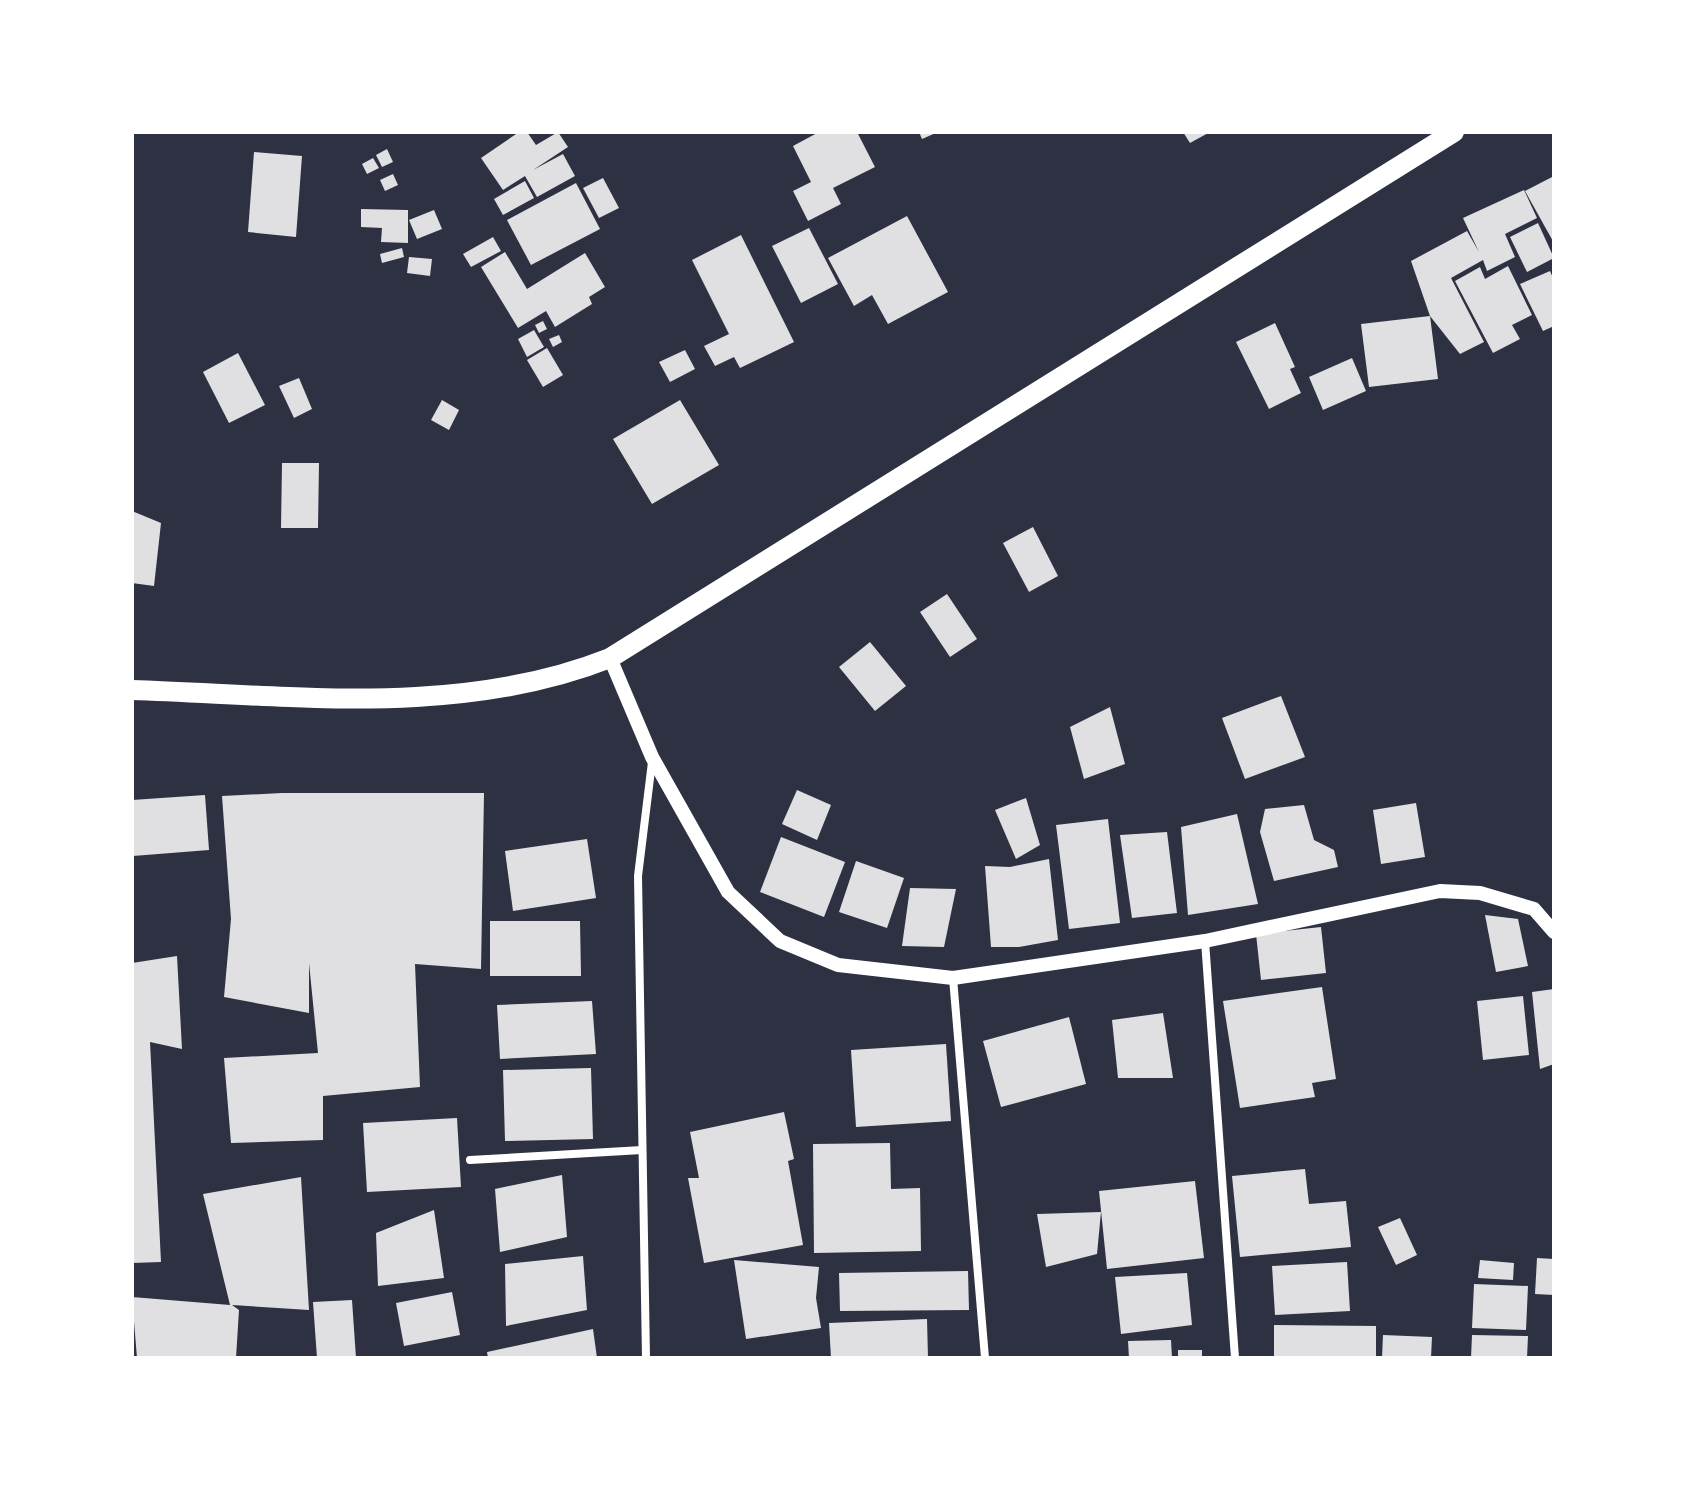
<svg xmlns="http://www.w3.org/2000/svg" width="1686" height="1490" viewBox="0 0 1686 1490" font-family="Overpass,sans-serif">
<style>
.building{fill:#e0e0e3}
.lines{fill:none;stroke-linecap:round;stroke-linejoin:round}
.minor{stroke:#fff;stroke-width:8}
.tertiary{stroke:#fff;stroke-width:14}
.primary{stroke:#fff;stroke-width:20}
</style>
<rect width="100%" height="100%" fill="#2d3142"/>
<g class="building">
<polygon points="519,132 527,132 536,145 558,132 568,147 533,170 563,154 575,176 537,197 525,176 503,190 481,158"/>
<polygon points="819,132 857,132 875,167 833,188 841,204 808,221 793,191 811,182 793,146"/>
<polygon points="919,132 938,132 922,139"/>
<polygon points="1183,132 1210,132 1190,143"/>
<polygon points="387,149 393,162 382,167 376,155"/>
<polygon points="254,152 302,156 296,237 248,232"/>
<polygon points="373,158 379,168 367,174 362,164"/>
<polygon points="393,174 398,185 385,191 380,180"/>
<polygon points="1554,176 1554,243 1525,191"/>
<polygon points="603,178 619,208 599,218 583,188"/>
<polygon points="525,181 534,198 503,215 494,199"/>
<polygon points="576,183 600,229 531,265 507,220"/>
<polygon points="1524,190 1537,218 1505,234 1515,257 1487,271 1483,260 1451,278 1484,342 1460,354 1430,316 1438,379 1369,387 1361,324 1430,316 1411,261 1467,231 1479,252 1463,218"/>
<polygon points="361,209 408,210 408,243 381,242 382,228 361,227"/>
<polygon points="434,210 442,229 417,239 409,220"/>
<polygon points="907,216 948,292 888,324 872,295 854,306 828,258"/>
<polygon points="1538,223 1554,258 1527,272 1510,237"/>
<polygon points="809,228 838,284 801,303 772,246"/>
<polygon points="741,235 794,342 740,368 734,357 715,366 704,346 729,334 692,260"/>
<polygon points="493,237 501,251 471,267 463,254"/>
<polygon points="402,248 404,257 382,263 380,254"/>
<polygon points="505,252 527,289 585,253 605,287 589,297 592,304 555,327 546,311 518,328 481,267"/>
<polygon points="409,257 432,259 430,276 407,273"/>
<polygon points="1508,266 1532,315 1512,325 1520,339 1493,353 1455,281 1480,267 1485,279"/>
<polygon points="1550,271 1554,280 1554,326 1543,331 1520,284"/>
<polygon points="543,321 547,329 539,333 535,325"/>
<polygon points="1275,323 1295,367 1290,369 1301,393 1269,409 1236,342"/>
<polygon points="534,330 544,347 527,357 518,339"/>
<polygon points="559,335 562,342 553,347 549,339"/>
<polygon points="547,348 563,375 543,387 527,360"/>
<polygon points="685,350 695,369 670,382 659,362"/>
<polygon points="238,353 265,405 229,423 203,372"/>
<polygon points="1352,358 1366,391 1323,410 1309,377"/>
<polygon points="299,378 312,409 294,418 279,386"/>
<polygon points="442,400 459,410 449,430 431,420"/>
<polygon points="680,400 719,465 652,504 613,439"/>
<polygon points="282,463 319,463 318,528 281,528"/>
<polygon points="132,511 161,523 154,586 132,583"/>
<polygon points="1033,527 1058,576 1029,592 1003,543"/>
<polygon points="947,594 977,639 950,657 920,612"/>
<polygon points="870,642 906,686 875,711 839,667"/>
<polygon points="1281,696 1305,757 1245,779 1222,718"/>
<polygon points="1110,707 1125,764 1084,779 1070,727"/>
<polygon points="797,790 831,805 817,840 782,824"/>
<polygon points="282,793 484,793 481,969 415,964 420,1087 323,1096 323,1140 231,1143 224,1058 318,1053 309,963 309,1013 224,997 231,919 222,796"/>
<polygon points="205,795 209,850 133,856 132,800"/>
<polygon points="1026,798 1040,845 1016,859 995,810"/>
<polygon points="1416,803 1425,857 1381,864 1373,810"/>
<polygon points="1304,805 1314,840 1334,850 1338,867 1274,881 1260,832 1265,809"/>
<polygon points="1237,814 1258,904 1188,915 1181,827"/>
<polygon points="1108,819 1120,923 1069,929 1056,825"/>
<polygon points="1167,832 1177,913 1132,918 1120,835"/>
<polygon points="781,837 845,862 824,917 760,892"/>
<polygon points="587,839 596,898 513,911 505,851"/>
<polygon points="1049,859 1058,940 1019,947 991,947 985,866 1010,867"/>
<polygon points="856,861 904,878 887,928 839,912"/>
<polygon points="910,888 956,889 944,947 902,946"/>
<polygon points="1485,915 1518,919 1528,966 1496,972"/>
<polygon points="490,921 580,921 581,976 490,976"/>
<polygon points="1321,927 1326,973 1261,980 1256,934"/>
<polygon points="177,956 182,1049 150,1042 161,1262 132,1263 132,963"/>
<polygon points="1322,987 1336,1079 1312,1083 1315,1097 1240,1108 1223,1001"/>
<polygon points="1554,989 1554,1064 1540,1069 1532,992"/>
<polygon points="1523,996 1529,1055 1483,1060 1477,1001"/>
<polygon points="592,1001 596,1054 500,1059 497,1005"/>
<polygon points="1163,1013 1173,1078 1118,1078 1112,1020"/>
<polygon points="1069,1017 1086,1084 1001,1107 983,1041"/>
<polygon points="946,1044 951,1121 856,1127 851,1050"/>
<polygon points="591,1068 593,1139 505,1141 503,1070"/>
<polygon points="784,1112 794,1159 788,1161 803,1245 704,1263 688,1178 699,1178 690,1132"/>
<polygon points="457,1118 461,1187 367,1192 363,1123"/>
<polygon points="890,1143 891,1189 920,1188 921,1251 814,1253 813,1144"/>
<polygon points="1305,1169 1309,1204 1346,1201 1351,1247 1240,1257 1232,1176"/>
<polygon points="562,1175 567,1237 500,1252 495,1189"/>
<polygon points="301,1177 309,1310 232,1305 239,1310 236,1358 137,1358 132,1297 230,1305 203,1194"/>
<polygon points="1195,1181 1204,1258 1107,1269 1099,1191"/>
<polygon points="434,1210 444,1278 378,1286 376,1233"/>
<polygon points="1101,1212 1097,1254 1046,1267 1037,1214"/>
<polygon points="1400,1218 1417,1255 1396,1265 1378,1227"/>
<polygon points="583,1256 587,1310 506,1326 505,1264"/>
<polygon points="1537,1258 1554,1259 1554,1295 1535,1294"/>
<polygon points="734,1260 819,1267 816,1298 821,1328 746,1339"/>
<polygon points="1480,1260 1514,1263 1513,1280 1478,1278"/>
<polygon points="1347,1262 1350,1311 1275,1315 1272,1266"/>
<polygon points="968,1271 969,1310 840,1311 839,1273"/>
<polygon points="1187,1273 1192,1325 1121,1334 1115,1277"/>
<polygon points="1474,1284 1528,1286 1526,1330 1472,1328"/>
<polygon points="452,1292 460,1335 404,1346 396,1303"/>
<polygon points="352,1300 356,1358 317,1358 313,1302"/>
<polygon points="927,1319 928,1358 831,1358 829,1323"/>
<polygon points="1274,1325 1376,1326 1376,1358 1274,1358"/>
<polygon points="593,1329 597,1358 488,1358 487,1352"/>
<polygon points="1383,1335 1432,1337 1431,1358 1382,1358"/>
<polygon points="1472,1335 1528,1336 1527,1358 1471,1358"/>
<polygon points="1171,1340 1172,1358 1129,1358 1128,1341"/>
<rect x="1178" y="1350" width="24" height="8"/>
</g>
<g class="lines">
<g class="minor">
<polyline points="1205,941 1235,1358"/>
<polyline points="953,978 985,1358"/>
<polyline points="470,1160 642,1150"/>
<polyline points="646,1358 638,876 652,762"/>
</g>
<polyline class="tertiary" points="610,658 652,757 728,892 780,941 838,965 953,978 1205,941 1440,891 1480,893 1534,909 1554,932"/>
<path class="primary" d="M132,690C290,695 459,718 610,658L1454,132"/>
</g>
<rect width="1686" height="1490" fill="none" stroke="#ffffff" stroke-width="268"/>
</svg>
